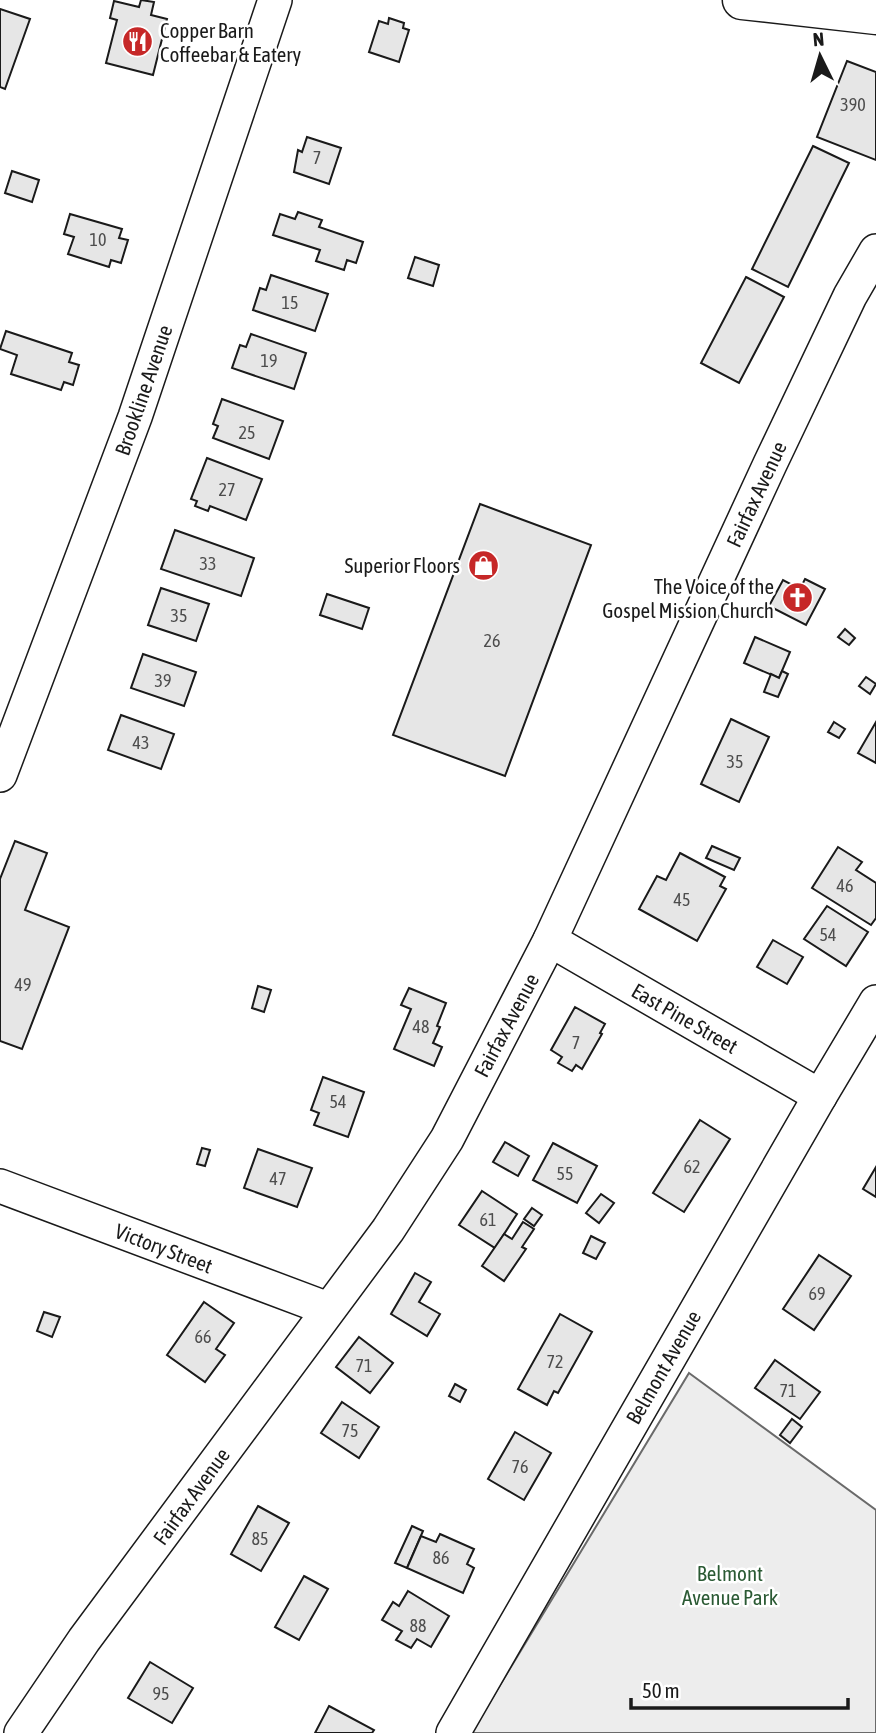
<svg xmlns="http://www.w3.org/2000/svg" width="876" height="1733" viewBox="0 0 876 1733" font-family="'Asap Condensed',sans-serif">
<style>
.green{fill:#ededed;stroke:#6a6a6a;stroke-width:2}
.building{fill:#e6e6e6;stroke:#1a1a1a;stroke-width:2}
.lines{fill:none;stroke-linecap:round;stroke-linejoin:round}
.minor-casing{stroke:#1a1a1a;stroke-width:36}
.major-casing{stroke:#1a1a1a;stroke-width:41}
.minor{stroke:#fff;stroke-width:33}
.major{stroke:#fff;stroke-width:38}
.labels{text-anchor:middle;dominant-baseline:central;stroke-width:5;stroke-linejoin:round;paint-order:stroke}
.number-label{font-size:18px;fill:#4d4d4d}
.poi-label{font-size:21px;fill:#1a1a1a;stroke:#fff;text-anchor:end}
.street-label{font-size:21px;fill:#1a1a1a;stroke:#fff}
.park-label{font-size:21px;fill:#2b5a34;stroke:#fff}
</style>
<rect width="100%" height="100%" fill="#fff"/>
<polygon class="green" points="689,1373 876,1510 876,1733 471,1733"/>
<g class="building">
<polygon points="141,0 154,2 151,15 167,19 153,75 106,63 117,20 110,18 114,1 139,7"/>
<polygon points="0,9 30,19 5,89 0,87"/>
<polygon points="389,18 404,23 403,28 409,30 399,62 369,52 379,21 388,24"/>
<polygon points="847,61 876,72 876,160 817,137"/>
<polygon points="307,137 341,148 329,184 294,172 298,150 302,152"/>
<polygon points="813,146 849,163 788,287 752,269"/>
<polygon points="12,171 39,180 32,202 5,193"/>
<polygon points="298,212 322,220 319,227 363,242 356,263 347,260 344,270 316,261 320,250 273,235 280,214 295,219"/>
<polygon points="70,214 122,229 119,238 128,240 121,263 111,260 109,267 68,254 74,237 64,234"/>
<polygon points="415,257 439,265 433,286 408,278"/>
<polygon points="271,275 328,294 315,331 253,310 260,288 266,290"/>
<polygon points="746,277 784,297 739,383 701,363"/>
<polygon points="6,331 72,353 69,362 79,365 73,385 64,382 61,390 11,374 17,355 0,349"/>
<polygon points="251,334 306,353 294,389 232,368 240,345 246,347"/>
<polygon points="222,399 283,421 269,459 213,438 218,426 213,424"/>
<polygon points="207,458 262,479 246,520 210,506 208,511 195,506 197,501 191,499"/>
<polygon points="480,504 591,545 505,776 393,735"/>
<polygon points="175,530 254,558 241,596 161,569"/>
<polygon points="805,579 825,589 806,625 769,606 783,580 800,589"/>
<polygon points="161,588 209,604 196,641 148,625"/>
<polygon points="327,594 369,608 362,629 320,615"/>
<polygon points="845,629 855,638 849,645 838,637"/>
<polygon points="755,637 790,652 779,678 744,663"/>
<polygon points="143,654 196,672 184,706 131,688"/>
<polygon points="782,671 788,674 778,697 764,692 771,674 779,678"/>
<polygon points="866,677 876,684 870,694 859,686"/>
<polygon points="121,715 174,734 161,769 108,750"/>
<polygon points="731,719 769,737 739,802 701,784"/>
<polygon points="834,722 845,729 839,738 828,732"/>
<polygon points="876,722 876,763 858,753"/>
<polygon points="15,841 47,853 25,910 69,927 22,1049 0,1041 0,879"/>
<polygon points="712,846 740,858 734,870 706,858"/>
<polygon points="838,847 862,862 856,870 876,883 876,918 871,925 812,888"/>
<polygon points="680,853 725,877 720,886 726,889 697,941 639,909 657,876 666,880"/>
<polygon points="827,906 868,932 846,966 804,939"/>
<polygon points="773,940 803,957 787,984 757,967"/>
<polygon points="258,986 271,990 264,1012 252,1008"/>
<polygon points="409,988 446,1003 437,1026 440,1027 433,1043 442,1047 434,1066 394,1049 411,1009 401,1005"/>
<polygon points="575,1007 605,1024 600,1033 602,1034 582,1069 576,1065 572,1071 558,1063 562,1057 551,1050"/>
<polygon points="323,1077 364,1092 348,1137 314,1125 319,1113 311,1110"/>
<polygon points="700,1120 730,1139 684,1212 653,1193"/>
<polygon points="505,1142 529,1156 518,1176 493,1162"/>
<polygon points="553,1143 597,1166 577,1203 533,1180"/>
<polygon points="202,1148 210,1150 205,1166 197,1164"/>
<polygon points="258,1149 312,1168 297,1207 244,1188"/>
<polygon points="876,1167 876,1197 863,1189"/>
<polygon points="482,1191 517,1214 495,1248 459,1225"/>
<polygon points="601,1194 614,1203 599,1223 586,1213"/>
<polygon points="532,1208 542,1215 534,1226 524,1219"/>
<polygon points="523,1222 534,1229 522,1247 526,1249 504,1281 482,1266 504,1234 512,1239"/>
<polygon points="591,1236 605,1243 596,1259 583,1253"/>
<polygon points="819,1255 851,1276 814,1330 783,1309"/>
<polygon points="415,1273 431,1282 419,1302 440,1314 427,1336 391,1314"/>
<polygon points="204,1302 234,1323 216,1349 225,1355 205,1382 167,1355"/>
<polygon points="44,1312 60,1317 52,1337 37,1331"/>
<polygon points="560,1314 592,1332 558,1393 554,1391 547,1405 518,1389"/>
<polygon points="359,1337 393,1363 370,1393 336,1367"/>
<polygon points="775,1360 820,1392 800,1419 755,1388"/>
<polygon points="455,1384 466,1390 460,1402 449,1396"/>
<polygon points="342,1402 379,1427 359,1458 321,1433"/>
<polygon points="792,1419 802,1427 790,1443 780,1435"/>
<polygon points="515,1432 551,1453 524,1500 488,1479"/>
<polygon points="258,1506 289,1523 261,1571 231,1554"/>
<polygon points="412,1526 423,1531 407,1568 395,1563"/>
<polygon points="440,1534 474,1549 467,1564 474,1568 463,1593 407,1568 421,1536 436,1542"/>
<polygon points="304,1576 328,1589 299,1640 275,1627"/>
<polygon points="408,1591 449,1616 431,1647 417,1639 411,1648 396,1640 402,1631 382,1620 393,1602 399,1606"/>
<polygon points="150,1662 193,1688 172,1723 128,1698"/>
<polygon points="329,1706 374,1730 372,1733 315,1733"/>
</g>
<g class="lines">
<defs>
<g id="minor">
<polyline points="0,775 135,417 275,0"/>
<polyline points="550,940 820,1096"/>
<polyline points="0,1186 328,1309"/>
<polyline points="21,1733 84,1640 388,1230 447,1139 550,940 770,464 850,296 876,251"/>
<polyline points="453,1733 820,1096 876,1002"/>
</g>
<polyline id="major" points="742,0 876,15"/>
</defs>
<use href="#minor" class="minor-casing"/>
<use href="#major" class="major-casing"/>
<use href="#minor" class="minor"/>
<use href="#major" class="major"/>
</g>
<defs>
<symbol id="restaurant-disc" viewBox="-11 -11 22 22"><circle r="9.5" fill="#c62828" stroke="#fff"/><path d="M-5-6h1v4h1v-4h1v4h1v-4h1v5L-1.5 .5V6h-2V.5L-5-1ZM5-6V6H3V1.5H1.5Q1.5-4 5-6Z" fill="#fff"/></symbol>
<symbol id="shop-disc" viewBox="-11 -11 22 22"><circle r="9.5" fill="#c62828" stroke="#fff"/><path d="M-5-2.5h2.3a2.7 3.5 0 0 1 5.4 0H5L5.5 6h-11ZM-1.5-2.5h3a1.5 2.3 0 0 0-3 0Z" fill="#fff"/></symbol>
<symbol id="church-disc" viewBox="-11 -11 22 22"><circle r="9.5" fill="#c62828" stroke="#fff"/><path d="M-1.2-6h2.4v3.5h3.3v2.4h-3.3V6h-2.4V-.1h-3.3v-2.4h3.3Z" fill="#fff"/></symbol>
</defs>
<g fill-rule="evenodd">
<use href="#restaurant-disc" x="120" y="24" width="35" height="35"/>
<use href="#shop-disc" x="466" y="548" width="35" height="35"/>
<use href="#church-disc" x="780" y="580" width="35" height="35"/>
</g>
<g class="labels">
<g class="number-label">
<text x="853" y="104">390</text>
<text x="317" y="157">7</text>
<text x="98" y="239">10</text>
<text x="290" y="302">15</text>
<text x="269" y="360">19</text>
<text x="247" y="432">25</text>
<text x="227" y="489">27</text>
<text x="208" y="563">33</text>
<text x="179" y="615">35</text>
<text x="492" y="640">26</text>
<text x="163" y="680">39</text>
<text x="141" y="742">43</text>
<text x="735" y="761">35</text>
<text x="845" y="885">46</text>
<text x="682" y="899">45</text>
<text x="828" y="934">54</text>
<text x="23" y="984">49</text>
<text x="421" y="1026">48</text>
<text x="576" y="1042">7</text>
<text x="338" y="1101">54</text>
<text x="692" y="1166">62</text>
<text x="565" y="1173">55</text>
<text x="278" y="1178">47</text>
<text x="488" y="1219">61</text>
<text x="817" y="1293">69</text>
<text x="203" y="1336">66</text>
<text x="555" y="1361">72</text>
<text x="364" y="1365">71</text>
<text x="788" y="1390">71</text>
<text x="350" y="1430">75</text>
<text x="520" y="1466">76</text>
<text x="260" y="1538">85</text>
<text x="441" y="1557">86</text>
<text x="418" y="1625">88</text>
<text x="161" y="1693">95</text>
</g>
<g class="poi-label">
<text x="160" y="30" text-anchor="start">Copper Barn<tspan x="160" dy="24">Coffeebar &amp; Eatery</tspan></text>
<text x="460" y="565">Superior Floors</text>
<text x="774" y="586">The Voice of the<tspan x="774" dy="24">Gospel Mission Church</tspan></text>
</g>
<g class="street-label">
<text transform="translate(143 390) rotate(-71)">Brookline Avenue</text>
<text transform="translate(756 494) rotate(-65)">Fairfax Avenue</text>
<text transform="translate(685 1018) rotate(30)">East Pine Street</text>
<text transform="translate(506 1025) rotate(-62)">Fairfax Avenue</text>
<text transform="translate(164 1248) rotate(21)">Victory Street</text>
<text transform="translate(663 1367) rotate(-60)">Belmont Avenue</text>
<text transform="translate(191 1496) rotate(-54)">Fairfax Avenue</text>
</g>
<g class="park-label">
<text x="730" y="1573">Belmont<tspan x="730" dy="24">Avenue Park</tspan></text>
</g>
</g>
<g transform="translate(820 56) rotate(355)" stroke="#ffffff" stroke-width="5" paint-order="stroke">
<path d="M0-5L12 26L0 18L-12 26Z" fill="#1a1a1a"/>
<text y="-10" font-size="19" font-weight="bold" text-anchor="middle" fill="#1a1a1a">N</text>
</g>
<path d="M631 1698v10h217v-10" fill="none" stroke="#1a1a1a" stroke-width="3.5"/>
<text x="642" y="1698" font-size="21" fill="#1a1a1a" stroke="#ffffff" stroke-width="5" paint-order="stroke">50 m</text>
</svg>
